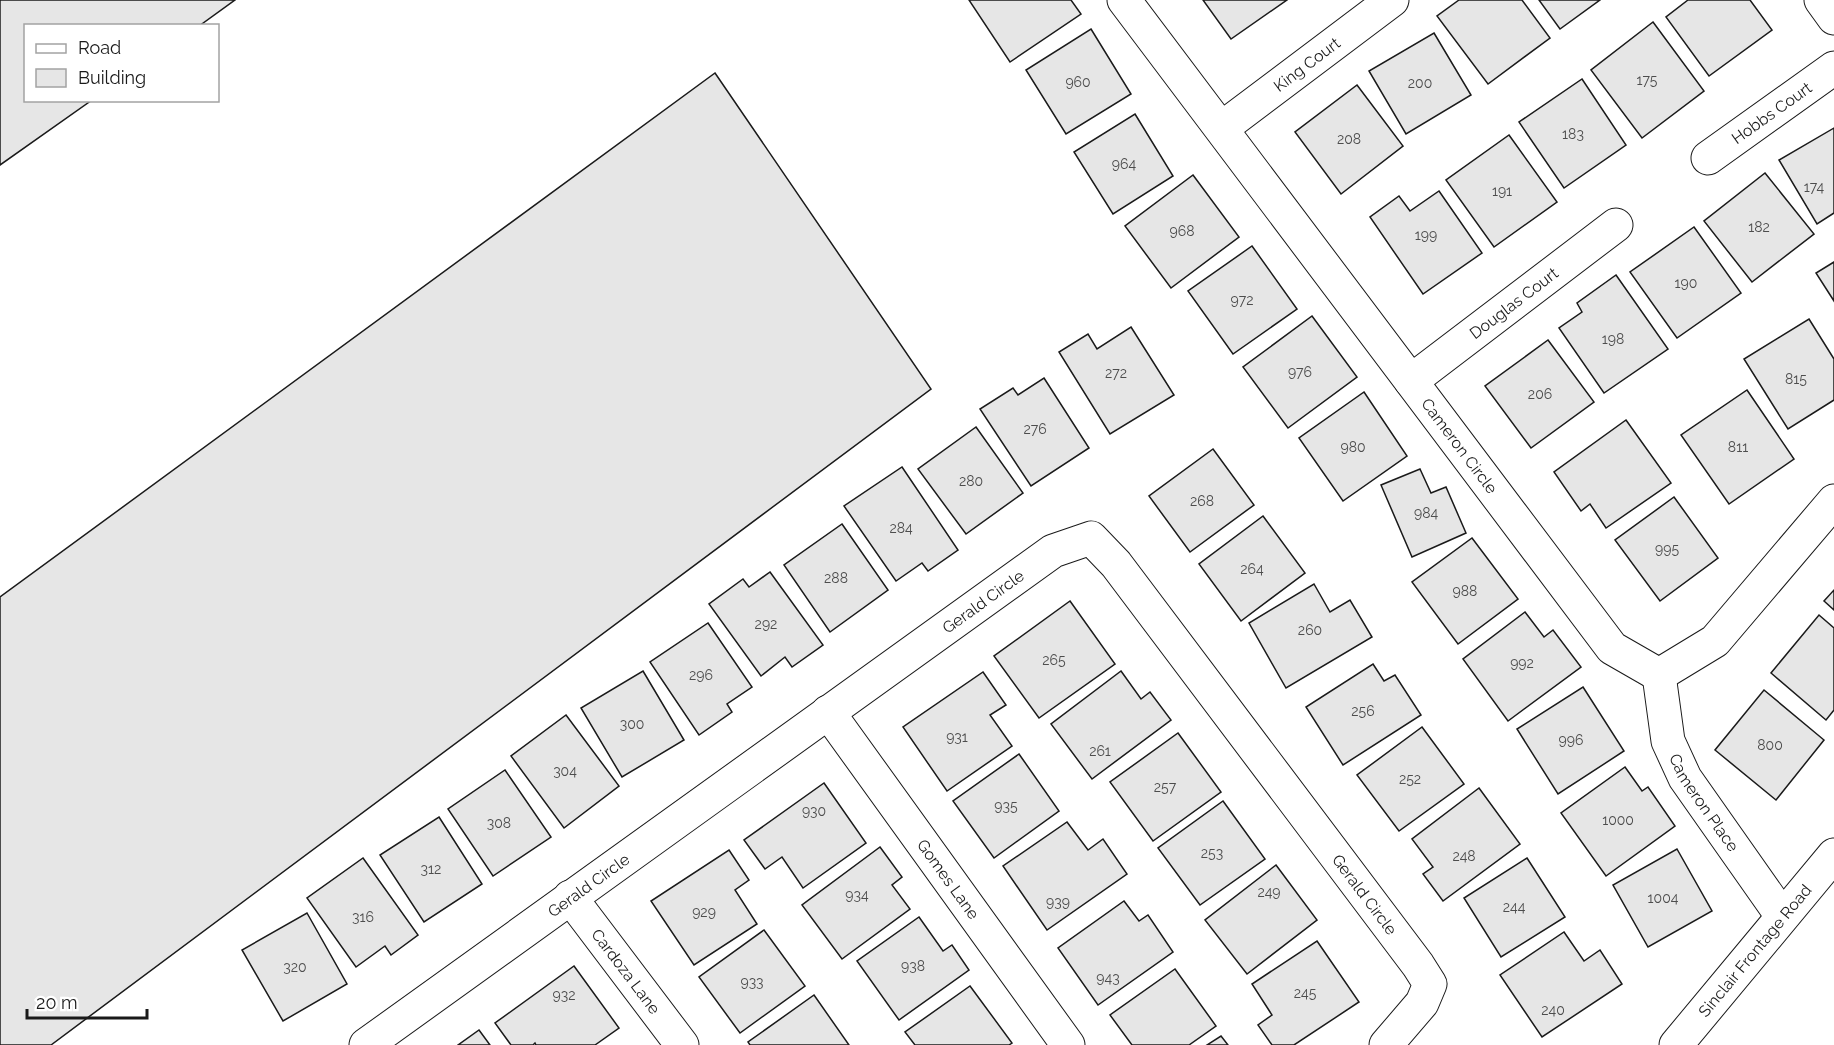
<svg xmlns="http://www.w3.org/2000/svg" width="1834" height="1045" viewBox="0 0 1834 1045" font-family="Raleway,sans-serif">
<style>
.building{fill:#e6e6e6;stroke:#1a1a1a;stroke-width:1.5}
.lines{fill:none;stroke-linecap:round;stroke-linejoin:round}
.minor-casing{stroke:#1a1a1a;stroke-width:35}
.minor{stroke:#fff;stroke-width:33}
.labels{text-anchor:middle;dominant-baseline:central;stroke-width:4.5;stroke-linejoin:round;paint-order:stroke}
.number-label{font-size:14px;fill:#4d4d4d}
.street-label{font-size:16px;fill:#1a1a1a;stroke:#fff}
</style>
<rect width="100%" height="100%" fill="#fff"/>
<g class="building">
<polygon points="0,0 235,0 199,26 26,26 26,100 92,100 0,165"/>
<polygon points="969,0 1071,0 1081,14 1010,62"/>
<polygon points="1203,0 1287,0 1231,39"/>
<polygon points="1459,0 1522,0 1550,38 1488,84 1437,16"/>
<polygon points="1539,0 1600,0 1560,29"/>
<polygon points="1688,0 1750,0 1772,30 1709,76 1666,17"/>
<polygon points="1653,22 1704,91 1642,138 1591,70"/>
<polygon points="1091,29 1131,94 1066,134 1026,70"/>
<polygon points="1434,33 1471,95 1406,134 1369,71"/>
<polygon points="715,73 931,389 51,1045 0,1045 0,597"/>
<polygon points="1582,79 1626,145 1564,188 1519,122"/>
<polygon points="1357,85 1403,146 1341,194 1295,132"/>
<polygon points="1135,114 1173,176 1113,214 1074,152"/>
<polygon points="1834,128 1834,213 1817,224 1779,160"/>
<polygon points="1509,135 1557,202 1494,247 1446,180"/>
<polygon points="1765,173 1814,234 1752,282 1704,221"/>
<polygon points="1193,175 1239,237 1171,288 1125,226"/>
<polygon points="1439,191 1482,253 1423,294 1370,217 1399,196 1410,211"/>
<polygon points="1694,227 1741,293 1677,338 1630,272"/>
<polygon points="1252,246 1297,309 1233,354 1188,291"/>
<polygon points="1834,262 1834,301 1816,273"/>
<polygon points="1616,275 1668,349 1604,393 1559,328 1582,312 1577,303"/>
<polygon points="1312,316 1357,377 1288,428 1243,367"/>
<polygon points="1809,319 1834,359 1834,400 1788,429 1744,359"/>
<polygon points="1131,327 1174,395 1110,434 1059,352 1088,334 1097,349"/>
<polygon points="1548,340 1594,402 1531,448 1485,386"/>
<polygon points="1044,378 1089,448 1031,486 980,409 1013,388 1018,395"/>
<polygon points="1747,390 1794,459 1729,504 1681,435"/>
<polygon points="1364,392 1407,456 1343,501 1299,438"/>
<polygon points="1626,420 1671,483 1606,528 1590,504 1581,511 1554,472"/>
<polygon points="976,427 1023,493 966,534 918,469"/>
<polygon points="1213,449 1254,505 1190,552 1149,496"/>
<polygon points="902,467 958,550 928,571 922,563 896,581 844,506"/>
<polygon points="1420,469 1431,493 1446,487 1466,533 1412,557 1381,485"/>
<polygon points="1674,497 1718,558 1660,601 1615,540"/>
<polygon points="1263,516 1305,573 1241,621 1199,564"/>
<polygon points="842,524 888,590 830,632 784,565"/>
<polygon points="1472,538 1518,599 1458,644 1412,582"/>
<polygon points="770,572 823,645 792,667 785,657 761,676 709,604 743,579 749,587"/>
<polygon points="1314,584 1330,612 1350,600 1372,637 1286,688 1249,623"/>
<polygon points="1834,590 1834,610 1824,601"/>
<polygon points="1070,601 1115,664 1039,718 994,656"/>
<polygon points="1525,612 1544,637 1553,630 1581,667 1508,721 1463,659"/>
<polygon points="1819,615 1834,628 1834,710 1826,720 1771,673"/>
<polygon points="708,623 752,687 727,704 732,712 699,735 650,662"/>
<polygon points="1373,664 1384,681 1395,675 1421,715 1343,765 1306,707"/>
<polygon points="643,671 684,740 622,777 581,708"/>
<polygon points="1121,671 1141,699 1150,692 1171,720 1092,779 1051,724"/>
<polygon points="983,672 1006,705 990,715 1012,746 947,791 903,727"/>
<polygon points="1583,687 1624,751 1558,794 1517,729"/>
<polygon points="1764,690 1824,740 1776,800 1715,750"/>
<polygon points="566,715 619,786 564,828 511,756"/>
<polygon points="1422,727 1464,784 1399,831 1357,775"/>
<polygon points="1178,733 1221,792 1153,841 1110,782"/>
<polygon points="1019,754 1059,811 994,858 953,801"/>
<polygon points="1625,767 1642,791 1648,787 1675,826 1606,876 1561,813"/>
<polygon points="505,770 551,837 493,876 448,809"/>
<polygon points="824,783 866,843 803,888 782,857 765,869 744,840"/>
<polygon points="1479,788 1520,844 1443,901 1423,874 1433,867 1412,839"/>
<polygon points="1223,801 1265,859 1200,905 1158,848"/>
<polygon points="439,817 482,884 424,922 380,855"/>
<polygon points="1067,822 1088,850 1103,839 1127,874 1047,930 1003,866"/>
<polygon points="880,847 902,877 892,885 910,909 842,959 802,905"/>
<polygon points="1677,849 1712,911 1648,947 1613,885"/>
<polygon points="729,850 749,880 735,890 757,924 694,965 651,901"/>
<polygon points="363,858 418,935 391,955 385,946 356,967 307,898"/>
<polygon points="1527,858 1565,917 1501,957 1464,898"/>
<polygon points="1276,865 1317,920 1247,974 1205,920"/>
<polygon points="1124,901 1139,921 1148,915 1173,952 1098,1005 1058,948"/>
<polygon points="307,913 347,984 283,1021 242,950"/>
<polygon points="919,917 943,951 952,945 969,970 899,1020 857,961"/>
<polygon points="764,930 805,986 740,1033 699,977"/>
<polygon points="1564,932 1584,961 1600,950 1622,984 1542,1037 1500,975"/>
<polygon points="1317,941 1359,1002 1294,1045 1272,1045 1258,1025 1272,1015 1252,984"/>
<polygon points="574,966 619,1028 595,1045 536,1045 535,1043 533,1045 511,1045 495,1023"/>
<polygon points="1175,969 1216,1026 1189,1045 1132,1045 1110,1015"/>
<polygon points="970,986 1012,1043 1009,1045 915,1045 905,1032"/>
<polygon points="814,995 849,1045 750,1045 748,1042"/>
<polygon points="479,1030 490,1045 458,1045"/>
<polygon points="1221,1036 1228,1045 1207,1045"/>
</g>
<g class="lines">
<defs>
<g id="minor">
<path id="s1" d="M1124,0L1612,648L1659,675"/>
<polyline points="1821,0 1834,18"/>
<path id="s2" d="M1222,128L1392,0"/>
<path id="s3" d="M1708,158L1834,68"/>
<path id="s4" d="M1411,381L1616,225"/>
<path id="s5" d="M1659,675L1668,741L1685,778L1782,916"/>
<polyline points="1659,675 1715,641 1834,501"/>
<path id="s6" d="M828,712L1068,1045"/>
<path id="s7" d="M570,897L682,1045"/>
<path id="s8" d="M366,1045L1053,551L1091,538L1116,564L1418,965L1430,984L1422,1003L1386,1045"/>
<path id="s9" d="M1676,1045L1834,855"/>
</g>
</defs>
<use href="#minor" class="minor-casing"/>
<use href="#minor" class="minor"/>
</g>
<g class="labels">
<g class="number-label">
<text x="1647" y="80">175</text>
<text x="1078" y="82">960</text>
<text x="1420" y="83">200</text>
<text x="1573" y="134">183</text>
<text x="1349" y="139">208</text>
<text x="1124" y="164">964</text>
<text x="1814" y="187">174</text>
<text x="1502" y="191">191</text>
<text x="1759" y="227">182</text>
<text x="1182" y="231">968</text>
<text x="1426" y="235">199</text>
<text x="1686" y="283">190</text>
<text x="1242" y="300">972</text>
<text x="1613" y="339">198</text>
<text x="1300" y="372">976</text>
<text x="1116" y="373">272</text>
<text x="1796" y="379">815</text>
<text x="1540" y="394">206</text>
<text x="1035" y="429">276</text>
<text x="1353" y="447">980</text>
<text x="1738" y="447">811</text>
<text x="971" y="481">280</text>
<text x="1202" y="501">268</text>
<text x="1426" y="513">984</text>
<text x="901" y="528">284</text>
<text x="1667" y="549">995</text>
<text x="1252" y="569">264</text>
<text x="836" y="578">288</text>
<text x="1465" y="591">988</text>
<text x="766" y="624">292</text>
<text x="1310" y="630">260</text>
<text x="1054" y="660">265</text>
<text x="1522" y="663">992</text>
<text x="701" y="675">296</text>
<text x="1363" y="711">256</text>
<text x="632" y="724">300</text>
<text x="957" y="737">931</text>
<text x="1571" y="740">996</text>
<text x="1770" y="745">800</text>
<text x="1100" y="751">261</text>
<text x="565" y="771">304</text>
<text x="1410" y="779">252</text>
<text x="1165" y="787">257</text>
<text x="1006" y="806">935</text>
<text x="814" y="811">930</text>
<text x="1618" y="820">1000</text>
<text x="499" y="823">308</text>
<text x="1212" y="853">253</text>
<text x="1464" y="856">248</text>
<text x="431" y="869">312</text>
<text x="1269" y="892">249</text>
<text x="857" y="895">934</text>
<text x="1663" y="898">1004</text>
<text x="1058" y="902">939</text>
<text x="1514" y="907">244</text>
<text x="704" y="912">929</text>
<text x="363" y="917">316</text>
<text x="913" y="966">938</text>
<text x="295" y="967">320</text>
<text x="1108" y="978">943</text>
<text x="752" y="982">933</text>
<text x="1305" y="993">245</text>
<text x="564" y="995">932</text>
<text x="1553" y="1010">240</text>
</g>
<g class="street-label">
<text stroke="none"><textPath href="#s2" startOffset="106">King Court</textPath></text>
<text stroke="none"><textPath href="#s3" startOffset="78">Hobbs Court</textPath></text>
<text stroke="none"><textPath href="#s4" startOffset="129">Douglas Court</textPath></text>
<text stroke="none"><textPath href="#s1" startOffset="558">Cameron Circle</textPath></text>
<text stroke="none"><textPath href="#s8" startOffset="760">Gerald Circle</textPath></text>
<text stroke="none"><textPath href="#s5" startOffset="138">Cameron Place</textPath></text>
<text stroke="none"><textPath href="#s6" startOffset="206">Gomes Lane</textPath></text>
<text stroke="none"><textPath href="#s8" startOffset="274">Gerald Circle</textPath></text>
<text stroke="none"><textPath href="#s8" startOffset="1336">Gerald Circle</textPath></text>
<text stroke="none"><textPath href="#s9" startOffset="123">Sinclair Frontage Road</textPath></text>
<text stroke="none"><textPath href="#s7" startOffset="93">Cardoza Lane</textPath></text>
</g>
</g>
<rect x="24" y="24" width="195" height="78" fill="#ffffff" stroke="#a3a3a3" stroke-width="1.5"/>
<rect x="36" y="44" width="30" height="9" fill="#ffffff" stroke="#a3a3a3" stroke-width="1.5"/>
<text x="78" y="54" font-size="18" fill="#1a1a1a">Road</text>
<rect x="36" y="69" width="30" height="18" fill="#e6e6e6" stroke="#a3a3a3" stroke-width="1.5"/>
<text x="78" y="84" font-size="18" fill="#1a1a1a">Building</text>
<path d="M27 1009v9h120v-9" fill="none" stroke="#1a1a1a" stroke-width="3"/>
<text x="36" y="1009" font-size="18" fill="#1a1a1a" stroke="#ffffff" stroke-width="4.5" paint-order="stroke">20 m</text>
</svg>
